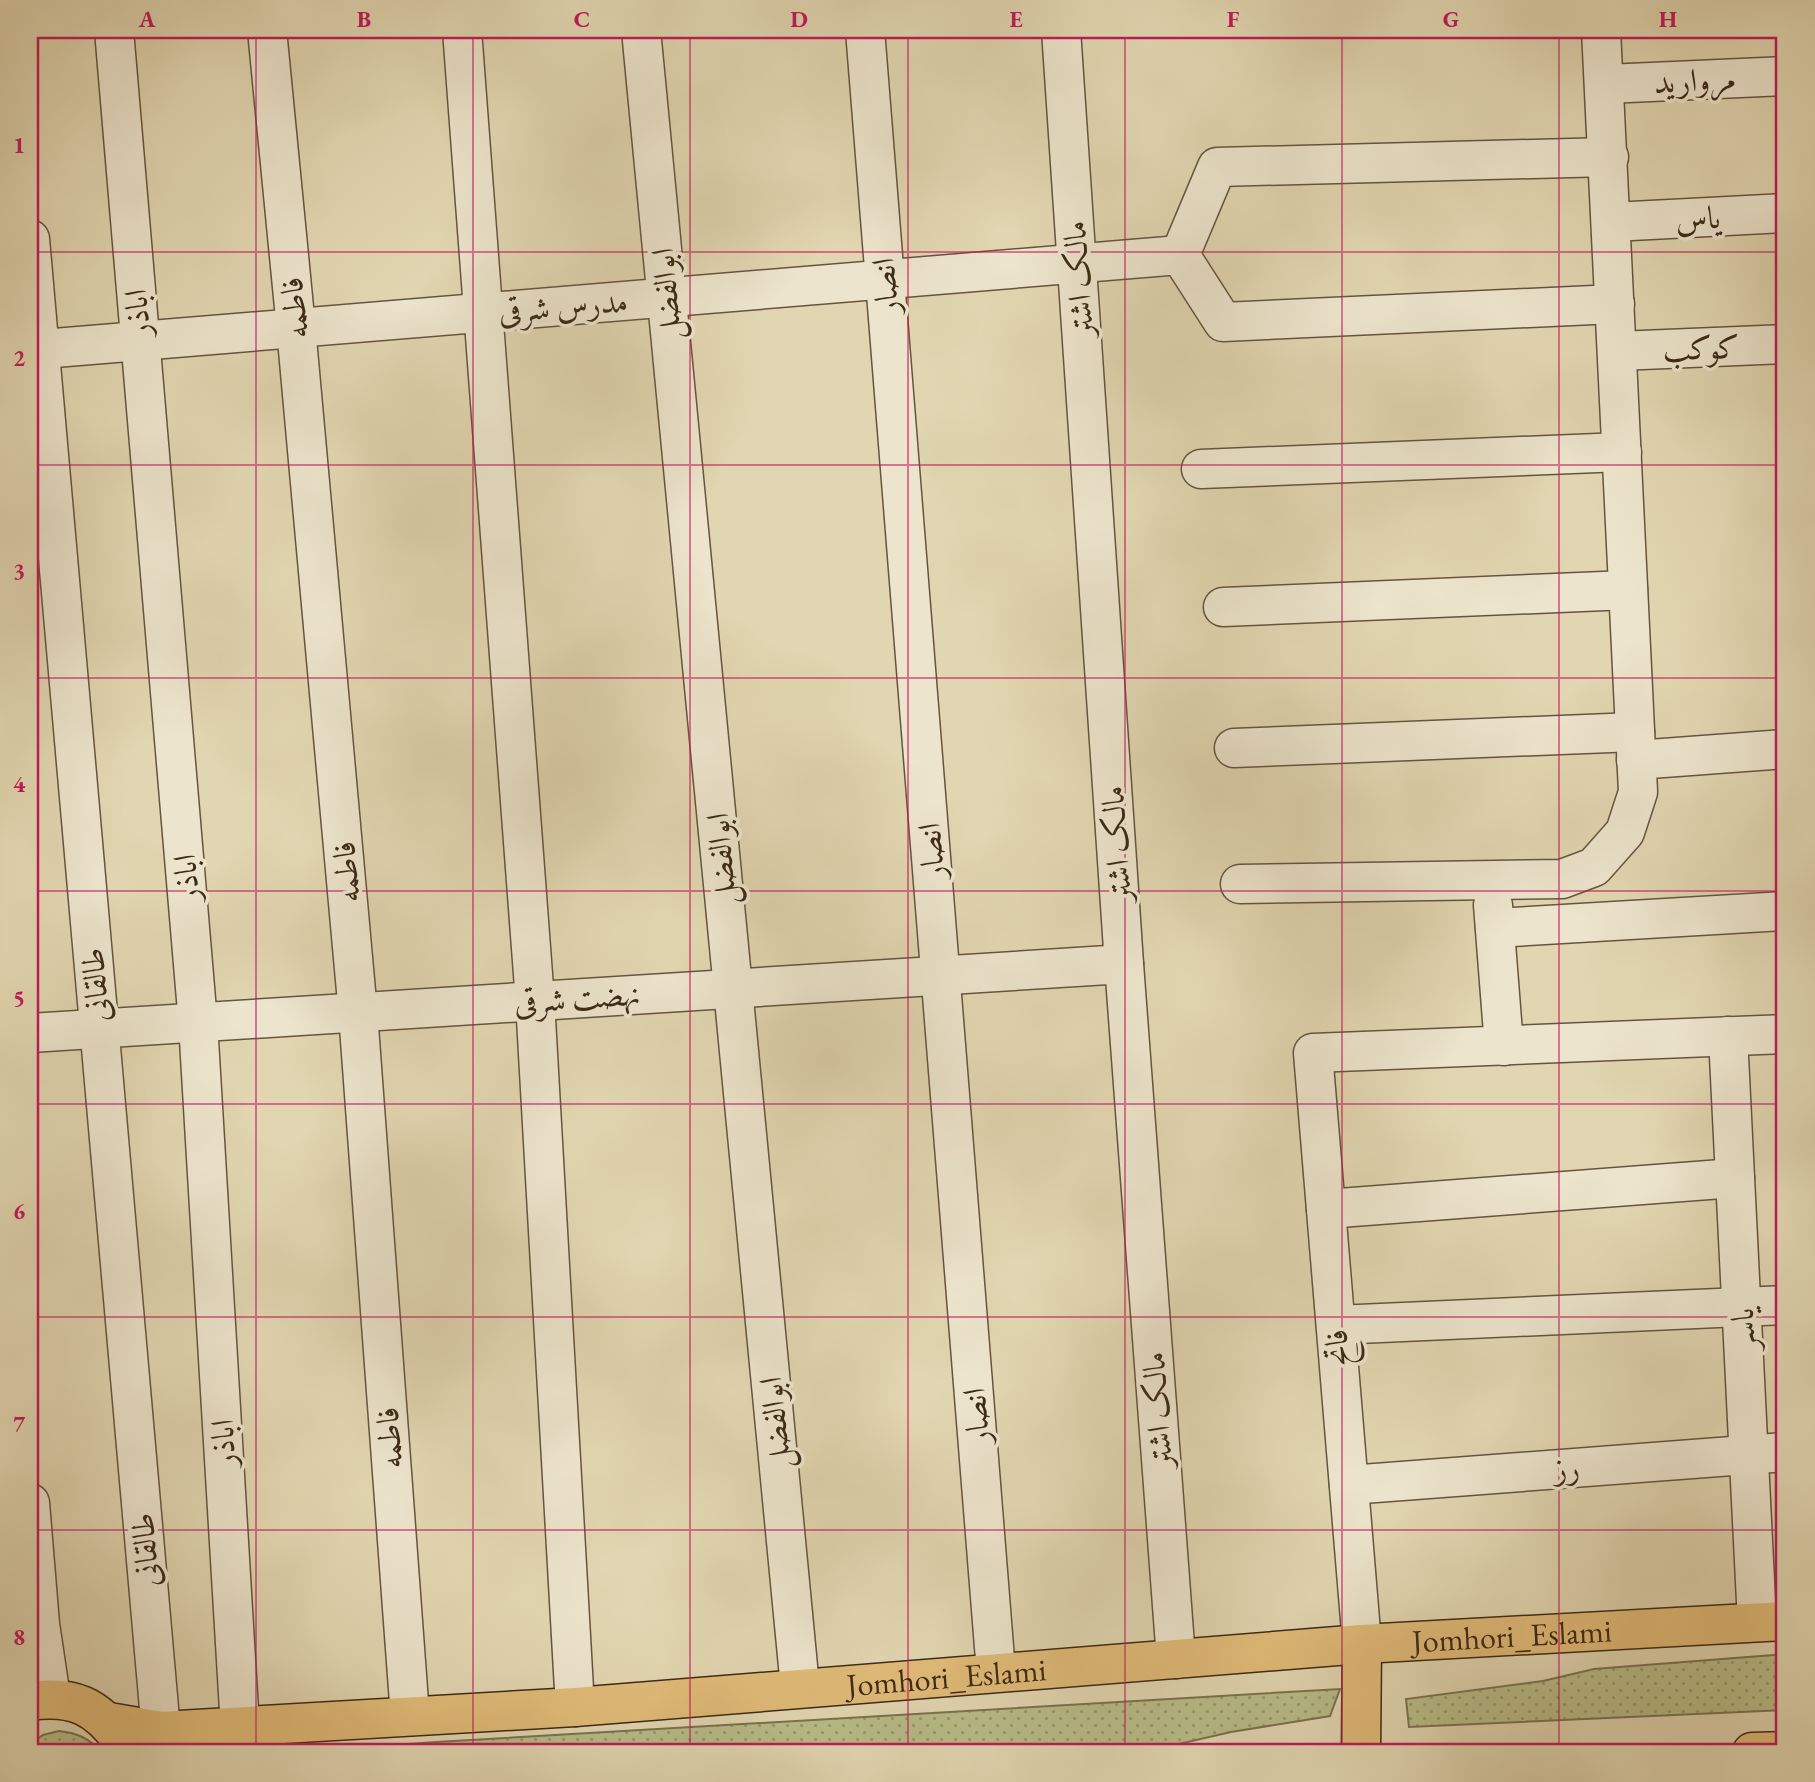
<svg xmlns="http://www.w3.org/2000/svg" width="1815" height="1782" viewBox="0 0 1815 1782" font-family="'EB Garamond',Amiri,serif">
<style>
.grass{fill:url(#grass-dots);stroke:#7a7350;stroke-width:2}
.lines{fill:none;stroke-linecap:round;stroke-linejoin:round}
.minor-casing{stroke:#65553e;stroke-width:41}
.major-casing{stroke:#3c2a18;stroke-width:41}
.minor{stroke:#ece4cc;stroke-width:38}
.major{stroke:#e0bb78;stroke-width:38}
.grid{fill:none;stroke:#c2185b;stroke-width:2;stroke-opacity:0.55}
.labels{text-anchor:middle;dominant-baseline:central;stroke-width:7;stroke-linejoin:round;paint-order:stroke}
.street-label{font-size:32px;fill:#3c2a18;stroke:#ece4cc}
.neatline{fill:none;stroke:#c2185b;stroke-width:2.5}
.grid-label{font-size:23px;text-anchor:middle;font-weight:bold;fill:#c2185b}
</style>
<defs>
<pattern id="grass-dots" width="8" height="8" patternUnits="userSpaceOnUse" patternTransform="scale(1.75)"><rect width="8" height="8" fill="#b8bc88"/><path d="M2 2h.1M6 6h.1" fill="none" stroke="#97996e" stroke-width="1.8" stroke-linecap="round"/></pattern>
</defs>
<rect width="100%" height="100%" fill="#e1d6b1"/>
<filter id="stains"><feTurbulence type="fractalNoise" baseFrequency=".00286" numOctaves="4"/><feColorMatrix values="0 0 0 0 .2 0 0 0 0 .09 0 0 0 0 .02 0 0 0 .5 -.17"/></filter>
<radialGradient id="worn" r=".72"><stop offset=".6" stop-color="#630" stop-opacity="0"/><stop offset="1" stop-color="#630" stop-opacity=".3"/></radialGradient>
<g class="grass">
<polygon points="1785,1654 1785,1710 1409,1727 1406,1699 1543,1681 1594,1669"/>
<polygon points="1340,1689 1330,1716 1231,1732 1157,1749 1076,1752 293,1752 436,1742"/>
<path d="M59,1731C77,1733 89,1738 101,1752H30L31,1743L43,1735Z"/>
</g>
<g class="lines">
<defs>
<g id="minor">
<polyline points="114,30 198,1023 240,1727"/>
<polyline points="267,30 296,328 358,1013 410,1716"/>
<polyline points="462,30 535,1001 575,1707"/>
<polyline points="641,30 800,1687"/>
<polyline points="865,30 996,1672"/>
<polyline points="1061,30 1124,964 1176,1659"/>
<polyline points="1606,84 1785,76"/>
<polyline points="1609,157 1217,167 1180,255 1223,322 1615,304"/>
<polyline points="1612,222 1785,213"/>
<polyline points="30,239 161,1731"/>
<polyline points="30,350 1180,255"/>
<polyline points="1618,351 1785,344"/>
<polyline points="1201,469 1622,452"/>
<polyline points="1223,607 1628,590"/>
<polyline points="1234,748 1635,732"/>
<polyline points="1636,760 1785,749"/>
<polyline points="1240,884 1562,879 1594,867 1625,832 1638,792 1601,30"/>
<polyline points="1493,905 1504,1046"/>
<polyline points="1495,928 1785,911"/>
<polyline points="30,1033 1124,964"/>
<polyline points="1728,1036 1757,1622"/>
<polyline points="1326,1209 1735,1178"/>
<polyline points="1336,1325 1785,1305"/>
<polyline points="1349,1485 1785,1452"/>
<polyline points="30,1503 40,1624 51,1698"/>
<polyline points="1362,1644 1313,1053 1785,1034"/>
</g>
<g id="major">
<path d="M30,1701C73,1695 97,1706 122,1741"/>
<path id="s1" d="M109,1722L161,1731L575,1707L1362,1644L1785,1621"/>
<polyline points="1361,1752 1362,1644"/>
<polyline points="1752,1752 1785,1751"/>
</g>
</defs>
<use href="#minor" class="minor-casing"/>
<use href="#major" class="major-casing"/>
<use href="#minor" class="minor"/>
<use href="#major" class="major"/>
</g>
<path class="grid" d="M256,30V1752M473,30V1752M690,30V1752M908,30V1752M1125,30V1752M1342,30V1752M1559,30V1752M30,252H1785M30,465H1785M30,678H1785M30,891H1785M30,1104H1785M30,1317H1785M30,1530H1785"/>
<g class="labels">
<g class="street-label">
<text transform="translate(1695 80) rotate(-3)">مروارید</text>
<text transform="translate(1698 218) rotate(-3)">یاس</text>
<text transform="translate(1078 279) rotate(-94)">مالک اشتر</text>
<text transform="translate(885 286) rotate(-95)">انصار</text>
<text transform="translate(666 294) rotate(-95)">ابوالفضل</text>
<text transform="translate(563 306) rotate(-5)">مدرس شرقی</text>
<text transform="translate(294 308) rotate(-96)">فاطمه</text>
<text transform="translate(137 313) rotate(-95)">اباذر</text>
<text transform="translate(1701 348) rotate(-2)">کوکب</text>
<text transform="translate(1116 844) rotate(-94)">مالک اشتر</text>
<text transform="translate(931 851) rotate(-95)">انصار</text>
<text transform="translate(721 859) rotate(-95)">ابوالفضل</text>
<text transform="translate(346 872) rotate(-95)">فاطمه</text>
<text transform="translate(186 878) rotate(-95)">اباذر</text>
<text transform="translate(95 985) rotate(-95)">طالقانی</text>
<text transform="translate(577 998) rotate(-4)">نهضت شرقی</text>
<text transform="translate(1743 1329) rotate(-93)">یاسر</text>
<text transform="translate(1337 1348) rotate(-95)">فاتح</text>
<text transform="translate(1157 1410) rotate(-94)">مالک اشتر</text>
<text transform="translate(976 1416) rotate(-95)">انصار</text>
<text transform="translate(775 1423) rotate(-96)">ابوالفضل</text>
<text transform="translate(389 1438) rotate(-94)">فاطمه</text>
<text transform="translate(223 1443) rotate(-93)">اباذر</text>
<text transform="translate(1567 1468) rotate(-4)">رز</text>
<text transform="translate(145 1550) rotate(-95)">طالقانی</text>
<text stroke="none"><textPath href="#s1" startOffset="1407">Jomhori_Eslami</textPath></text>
<text stroke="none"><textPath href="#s1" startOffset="840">Jomhori_Eslami</textPath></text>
</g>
</g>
<rect width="1815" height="1782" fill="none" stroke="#e1d6b1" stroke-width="77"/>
<rect x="38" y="38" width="1738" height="1706" class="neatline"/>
<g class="grid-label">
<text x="147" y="27">A</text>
<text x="364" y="27">B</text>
<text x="582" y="27">C</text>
<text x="799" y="27">D</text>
<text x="1016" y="27">E</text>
<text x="1233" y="27">F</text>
<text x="1451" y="27">G</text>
<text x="1668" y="27">H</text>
<text x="19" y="153">1</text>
<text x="19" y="366">2</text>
<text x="19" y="579">3</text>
<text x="19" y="792">4</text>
<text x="19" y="1006">5</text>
<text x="19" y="1219">6</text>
<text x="19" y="1432">7</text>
<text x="19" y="1645">8</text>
</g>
<rect width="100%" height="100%" filter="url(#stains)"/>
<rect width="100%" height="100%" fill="url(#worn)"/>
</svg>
